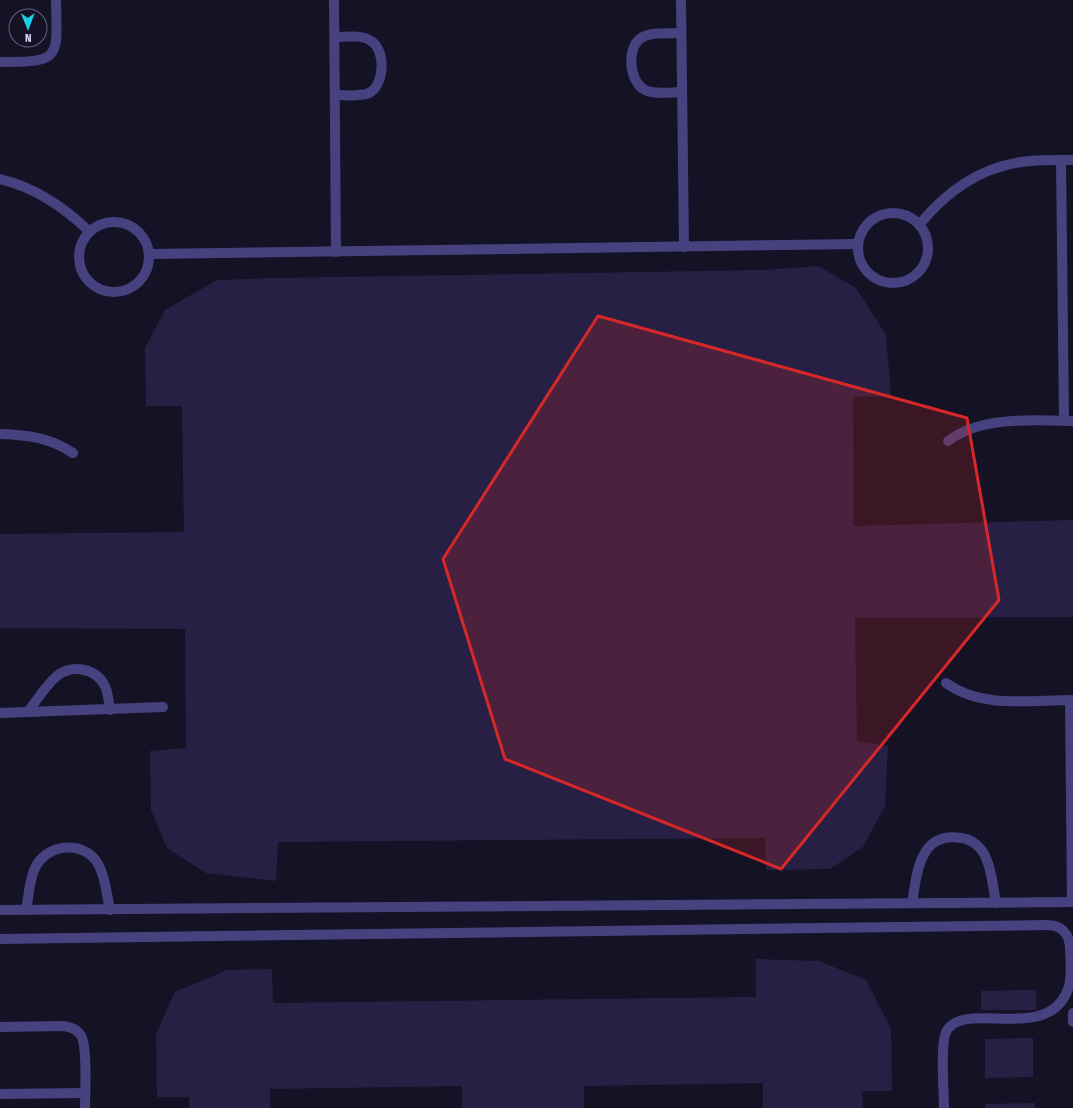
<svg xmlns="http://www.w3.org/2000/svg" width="1073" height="1108" viewBox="0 0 1073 1108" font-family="'Fira Sans Condensed',sans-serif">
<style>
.building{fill:#282044}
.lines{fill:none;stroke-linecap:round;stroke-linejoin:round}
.lane{stroke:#45427f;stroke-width:10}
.street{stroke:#45427f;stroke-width:10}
.marked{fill:#d62828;fill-opacity:0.2;stroke:#d62828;stroke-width:3;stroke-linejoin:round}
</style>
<rect width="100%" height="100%" fill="#151225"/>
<g class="building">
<polygon points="818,266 856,288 886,335 891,396 853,397 854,526 1073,520 1073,617 855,618 857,741 888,746 885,806 863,847 830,869 766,870 765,838 278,842 276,881 206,873 167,848 151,810 150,751 186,748 185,629 0,628 0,534 184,532 182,406 146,406 145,348 165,310 217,280 274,278 764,270"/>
<polygon points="756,959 819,961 866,980 891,1029 892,1091 862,1091 863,1108 763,1108 763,1083 584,1086 584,1108 462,1108 462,1086 270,1089 270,1108 189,1108 189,1097 157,1097 156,1034 175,992 227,970 272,969 273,1003 756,997"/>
<polygon points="1036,990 1036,1010 981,1010 981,991"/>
<polygon points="1033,1038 1033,1077 985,1078 985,1039"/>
<polygon points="1035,1103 1035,1108 985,1108 985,1104"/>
</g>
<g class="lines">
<g class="lane">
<polyline points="334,0 336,252"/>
<polyline points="681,0 684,247"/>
<path d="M681,33C669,34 652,31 641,38C626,48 629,82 645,90C655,95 671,92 682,92"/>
<path d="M335,37C346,37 362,34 371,41C386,50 385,85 369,93C359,97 346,95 335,95"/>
<path d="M0,62C62,62 57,59 56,0"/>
<polyline points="1061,160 1064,421"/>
<path d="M0,434C27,435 49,437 73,453"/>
<path d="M948,441C981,416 1032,420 1073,421"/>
<path d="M946,683C982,709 1031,700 1073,700"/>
<polyline points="1070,700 1072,902"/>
<path d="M28,712C37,700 46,685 57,676C72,664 96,668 105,686C108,693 109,701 110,710"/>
<polyline points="0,713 163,707"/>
<path d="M912,903C917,874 919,831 961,838C972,839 982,848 986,858C992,871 993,888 996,903"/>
<path d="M26,910C29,896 29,878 36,866C50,841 89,841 100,868C106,881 107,896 110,910"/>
<path d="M0,1027L64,1026C70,1027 76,1029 80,1034C88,1043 85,1094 85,1108"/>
<polyline points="0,1094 85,1093"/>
<path d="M944,1108C944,1091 940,1046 946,1032C963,998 1048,1045 1068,989C1073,976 1070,960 1070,947"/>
</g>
<g class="street">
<path d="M0,179C35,187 63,207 89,231"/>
<circle cx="893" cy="248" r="35"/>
<circle cx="114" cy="257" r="35"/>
<path d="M919,225C945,193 979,168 1021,162C1038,159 1056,160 1073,160"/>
<polyline points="149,254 858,244"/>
<polyline points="0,910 1073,902"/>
<path d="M0,939L1047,925C1061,925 1069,933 1070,947"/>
<polyline points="1073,1013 1073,1022"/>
</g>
</g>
<path class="marked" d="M598,316L967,418L999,600L781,869L505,759L443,559Z"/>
<g transform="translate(28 28) rotate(179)"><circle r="19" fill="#151225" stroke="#65627b"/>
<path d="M0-3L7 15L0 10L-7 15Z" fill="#1ad1e7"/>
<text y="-6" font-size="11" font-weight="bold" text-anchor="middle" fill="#dedafb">N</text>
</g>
</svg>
